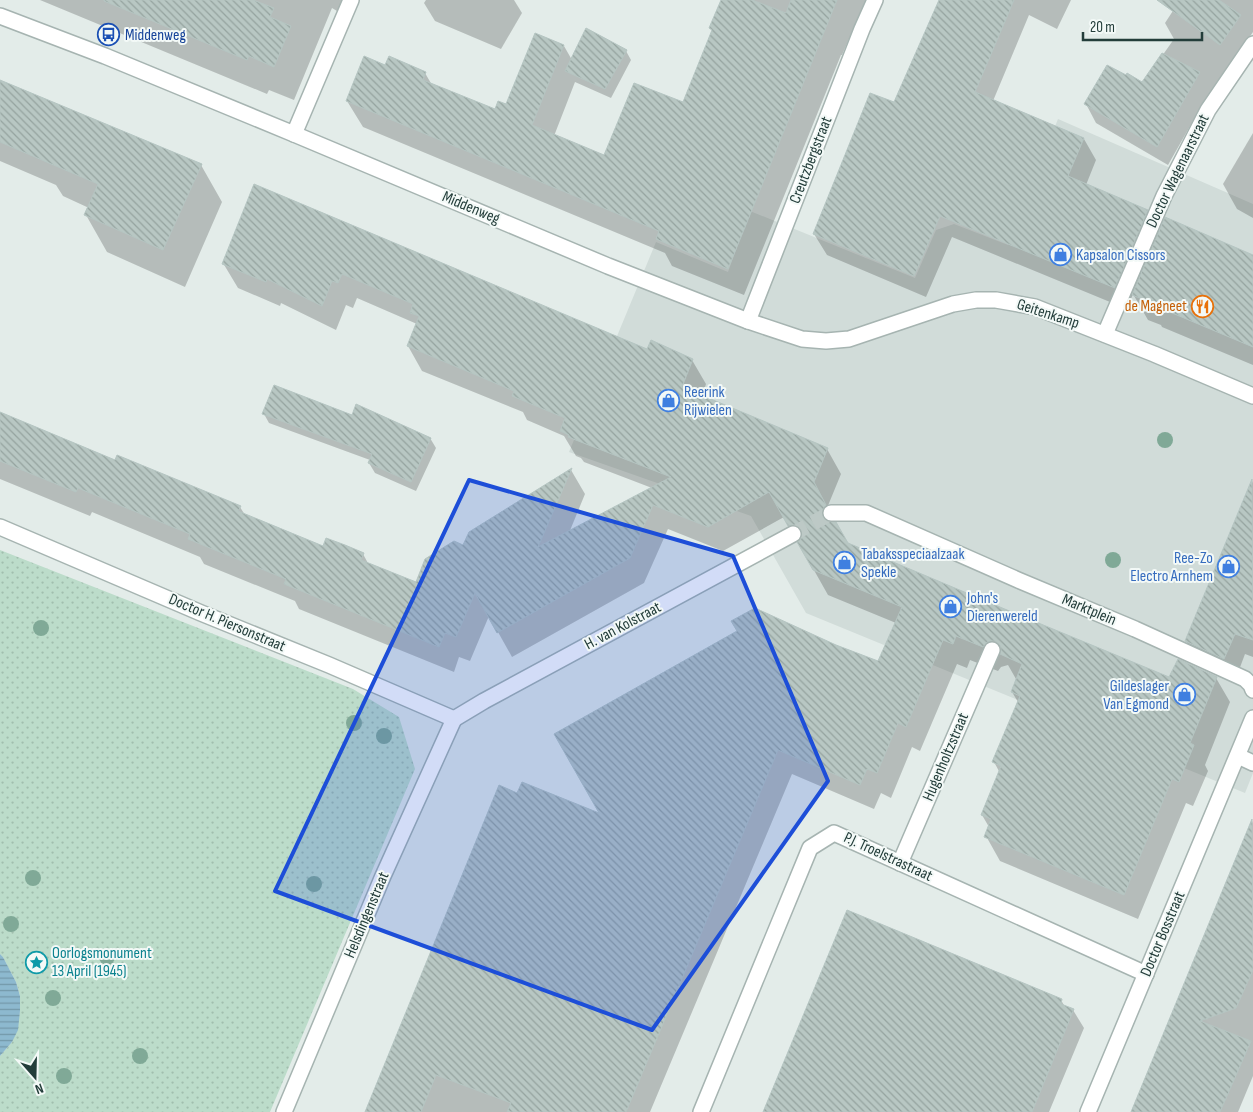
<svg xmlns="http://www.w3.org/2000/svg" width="1253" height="1112" viewBox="0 0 1253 1112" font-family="'Sofia Sans Condensed',sans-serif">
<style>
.built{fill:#d1dcd9}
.green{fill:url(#green-dots)}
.water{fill:url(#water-rules)}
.shadow{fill:#0003}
.building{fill:url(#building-back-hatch);stroke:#b5c5c2}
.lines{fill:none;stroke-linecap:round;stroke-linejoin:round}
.minor-tunnel{stroke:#bdc9c6;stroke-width:15;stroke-dasharray:15 8;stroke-linecap:butt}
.minor-casing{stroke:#a6b4b1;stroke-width:18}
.minor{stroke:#fff;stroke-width:15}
.tree{fill:#80a997}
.marked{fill:#1d4ed8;fill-opacity:0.2;stroke:#1d4ed8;stroke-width:4;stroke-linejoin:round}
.labels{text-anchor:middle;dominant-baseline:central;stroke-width:4;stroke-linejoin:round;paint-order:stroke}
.transit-label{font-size:16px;fill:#164399;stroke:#f3f9f7;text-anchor:start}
.street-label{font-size:16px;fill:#233d3a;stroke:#f3f9f7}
.shop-label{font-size:16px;fill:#366cbe;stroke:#f3f9f7;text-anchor:start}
.food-label{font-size:16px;fill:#c56008;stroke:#f3f9f7;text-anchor:end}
.culture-label{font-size:16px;fill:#0d838f;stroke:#f3f9f7;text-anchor:start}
</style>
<defs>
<pattern id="green-dots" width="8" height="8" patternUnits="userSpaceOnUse" patternTransform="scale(1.25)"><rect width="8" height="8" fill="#bcdcca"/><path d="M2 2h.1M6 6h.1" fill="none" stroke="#a1beae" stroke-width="1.8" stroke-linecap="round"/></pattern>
<pattern id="water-rules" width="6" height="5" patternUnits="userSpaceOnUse" patternTransform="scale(1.25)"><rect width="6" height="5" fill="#8db9cf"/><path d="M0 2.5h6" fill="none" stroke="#7398a9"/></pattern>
<pattern id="building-back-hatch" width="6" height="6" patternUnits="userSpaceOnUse" patternTransform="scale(1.25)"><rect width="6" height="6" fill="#b8c7c3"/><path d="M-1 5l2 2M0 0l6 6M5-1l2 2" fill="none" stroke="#95a39f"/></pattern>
</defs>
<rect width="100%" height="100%" fill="#e3ece9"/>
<polygon class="built" points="1058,119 1253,204 1253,773 1245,793 806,613 751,516 569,452 656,242 728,272 750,211 915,278 936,230 954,224 1008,245"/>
<polygon class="green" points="0,550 353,689 399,717 415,769 270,1112 0,1112 0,1056 12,1042 20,1011 20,996 16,982 3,957 0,954"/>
<polygon class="water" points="0,954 3,957 16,982 20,996 20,1011 18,1030 12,1042 0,1056"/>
<g class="shadow">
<polygon points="40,0 343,0 337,11 332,8 294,100 269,90 267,94"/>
<polygon points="426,0 514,0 522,13 501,49 435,21 424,3"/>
<polygon points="722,0 866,0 842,55 841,55 744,295 672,266 665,253 363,127 347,101 386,67 425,73 432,85 495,111 507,106 535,35 564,46 572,60 626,51 631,60 611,98 575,82 554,136 604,156 683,104 713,32 711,28"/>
<polygon points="948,0 1071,0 1057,29 1029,15 993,101 1084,139 1096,160 1086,185 1147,211 1160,233 1253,256 1253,365 1162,327 1161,325 1148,320 1133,294 1127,309 952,237 926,297 827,255 814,234 895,104"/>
<polygon points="1180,0 1253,0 1253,32 1202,105 1168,165 1096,123 1086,104 1143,83 1174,39 1165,23"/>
<polygon points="0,81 201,165 222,202 185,287 107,252 86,215 89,208 63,196 56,185 0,161"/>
<polygon points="1253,133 1253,218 1237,209 1223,184"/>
<polygon points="254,186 648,351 692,360 706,384 702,396 827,449 841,474 827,508 847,544 1170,679 1216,678 1230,702 1205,765 1208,771 1193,806 1186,803 1138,919 1000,861 986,836 989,827 982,815 1000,773 994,762 1018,702 1012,692 1016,679 1008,665 1001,667 998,671 970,660 967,668 957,664 920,751 912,747 891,798 881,793 874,809 792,774 650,1112 367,1112 518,794 601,815 836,646 878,662 896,623 828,595 784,517 723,551 668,529 644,583 512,657 489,616 470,661 459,657 454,672 299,609 295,601 204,564 200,557 92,512 90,516 0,479 0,414 116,462 240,507 245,515 323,548 363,554 369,565 416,584 464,547 470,533 571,470 585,494 569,533 652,488 584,462 581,458 576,456 564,436 527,420 523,412 422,371 408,346 417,324 357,298 353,308 346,305 336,330 281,303 280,306 238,288 223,263"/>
<polygon points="264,414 352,416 430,438 436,448 416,491 375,473 369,463 370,460 269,423"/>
<polygon points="1253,481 1253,657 1245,654 1236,678 1198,661 1186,641"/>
<polygon points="1253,821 1253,1076 1238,1112 1132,1112"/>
<polygon points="1061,1000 1065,1007 1073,1010 1084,1028 1049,1112 764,1112"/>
</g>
<g class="building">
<polygon points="104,0 253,0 274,8 270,17 291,26 274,67 249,56 247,60 104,1"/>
<polygon points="721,0 752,0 786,13 791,0 837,0 728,269 656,239 659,231 346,101 364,56 385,65 389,56 426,72 423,80 495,109 498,101 506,104 535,33 564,45 532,125 604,155 634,83 683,102 712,30 709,28"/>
<polygon points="939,0 1014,0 975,92 1084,138 1068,176 1148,210 1115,288 940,216 914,276 813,234 870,93 894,102"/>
<polygon points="1157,0 1219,0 1241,15 1220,45"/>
<polygon points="586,28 627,50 605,89 565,71"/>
<polygon points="1162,53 1200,72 1157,147 1084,104 1107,65 1126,75 1127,73 1142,82"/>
<polygon points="0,80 202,164 163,250 84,215 98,184 0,142"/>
<polygon points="254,184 647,349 651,340 693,359 682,387 828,448 814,482 826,505 823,509 822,513 823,517 827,521 836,522 848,543 1007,610 1169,677 1178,659 1217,677 1190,743 1194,745 1179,782 1172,779 1124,895 984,837 991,819 981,815 1001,766 992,762 1020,696 1011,692 1022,664 1000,654 1001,649 1000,645 995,641 991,641 987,642 983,647 956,636 953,644 943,640 906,727 898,723 877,773 867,769 860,785 778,750 626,1112 507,1112 511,1103 436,1075 421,1112 365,1112 499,785 517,793 522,782 599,813 554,734 737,631 731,621 755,608 836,645 878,661 902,607 813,570 797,542 801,539 802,535 801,529 797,526 794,525 788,526 769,492 708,527 653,505 630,558 497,633 475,593 456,637 445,633 439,647 284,584 286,579 188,539 190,534 78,488 76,492 0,461 0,412 115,460 117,455 241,506 238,511 323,546 326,538 345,545 364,553 361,560 416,582 425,559 454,541 463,545 469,532 572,468 538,547 671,477 568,437 569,435 560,431 565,418 512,396 514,391 407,346 419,316 410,313 413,304 342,274 338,283 332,281 322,306 267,279 266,282 222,264"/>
<polygon points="1165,217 1253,255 1253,347 1146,302 1147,301 1132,295"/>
<polygon points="274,385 352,415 356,404 431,438 411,482 368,463 372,454 262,414"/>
<polygon points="1252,479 1253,640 1235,634 1224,659 1185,641"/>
<polygon points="1252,819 1253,970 1236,1008 1200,1021 1251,1041 1220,1112 1131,1112"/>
<polygon points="847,910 1062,999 1061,1004 1074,1009 1032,1112 763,1112"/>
</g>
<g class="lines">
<polyline class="minor-tunnel" points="793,534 831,513"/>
<defs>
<g id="minor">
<polyline points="0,16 105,56 294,134 608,266 748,321 802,339 826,341 849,339 953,304 976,300 996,300 1035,307 1154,354 1253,396"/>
<polyline points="294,134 351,0"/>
<polyline points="748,321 862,29 875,0"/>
<polyline points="1105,334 1164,196 1208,110 1253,44"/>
<polyline points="831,513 866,513 1018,580 1135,629 1245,679 1251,685 1253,690"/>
<polyline points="0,527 201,613 329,665 454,719"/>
<polyline points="454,719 484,701 793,534"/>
<polyline points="1238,756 1253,763"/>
<polyline points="900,863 992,650"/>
<polyline points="284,1112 383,876 454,719"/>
<polyline points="701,1112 810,848 834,833 1146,974"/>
<polyline points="1088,1112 1253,718"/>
</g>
</defs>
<use href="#minor" class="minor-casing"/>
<use href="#minor" class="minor"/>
</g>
<g class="tree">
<circle cx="1165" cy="440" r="8"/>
<circle cx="1113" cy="560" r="8"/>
<circle cx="41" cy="628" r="8"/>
<circle cx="354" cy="723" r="8"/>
<circle cx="384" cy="736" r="8"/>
<circle cx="33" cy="878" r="8"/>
<circle cx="314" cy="884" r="8"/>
<circle cx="11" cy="924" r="8"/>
<circle cx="107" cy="957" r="8"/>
<circle cx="53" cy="998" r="8"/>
<circle cx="140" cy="1056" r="8"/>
<circle cx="64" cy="1076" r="8"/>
</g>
<path class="marked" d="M469,480L733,556L828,781L652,1030L275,891Z"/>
<defs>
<symbol id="bus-ring" viewBox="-11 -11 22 22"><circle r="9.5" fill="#f3f9f7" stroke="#1a4fb4" stroke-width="1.5"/><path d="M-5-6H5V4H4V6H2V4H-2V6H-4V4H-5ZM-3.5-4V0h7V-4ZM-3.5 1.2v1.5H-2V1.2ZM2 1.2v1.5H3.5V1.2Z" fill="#1a4fb4"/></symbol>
<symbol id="shop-ring" viewBox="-11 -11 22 22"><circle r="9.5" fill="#f3f9f7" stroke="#3f7fe0" stroke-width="1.5"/><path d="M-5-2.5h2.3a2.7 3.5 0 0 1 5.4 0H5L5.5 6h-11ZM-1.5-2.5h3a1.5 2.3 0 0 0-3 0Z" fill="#3f7fe0"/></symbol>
<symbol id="restaurant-ring" viewBox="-11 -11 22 22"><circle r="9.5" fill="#f3f9f7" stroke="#e8710a" stroke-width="1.5"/><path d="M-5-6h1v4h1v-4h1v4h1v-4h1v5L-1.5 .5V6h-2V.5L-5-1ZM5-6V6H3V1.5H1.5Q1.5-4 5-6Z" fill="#e8710a"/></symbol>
<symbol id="sight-ring" viewBox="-11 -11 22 22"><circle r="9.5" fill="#f3f9f7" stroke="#0f9aa8" stroke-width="1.5"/><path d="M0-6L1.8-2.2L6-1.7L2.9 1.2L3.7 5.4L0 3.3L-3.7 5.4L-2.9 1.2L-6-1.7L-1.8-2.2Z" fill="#0f9aa8"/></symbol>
</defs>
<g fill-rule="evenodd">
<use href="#bus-ring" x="96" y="22" width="25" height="25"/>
<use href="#shop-ring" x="1048" y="242" width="25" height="25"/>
<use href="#restaurant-ring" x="1190" y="294" width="25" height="25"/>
<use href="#shop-ring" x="656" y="388" width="25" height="25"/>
<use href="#shop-ring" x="832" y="550" width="25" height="25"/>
<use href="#shop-ring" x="1216" y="554" width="25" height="25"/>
<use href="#shop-ring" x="938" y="594" width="25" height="25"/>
<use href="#shop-ring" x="1172" y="682" width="25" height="25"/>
<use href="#sight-ring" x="24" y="950" width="25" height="25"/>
</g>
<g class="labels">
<g class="transit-label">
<text x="125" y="35">Middenweg</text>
</g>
<g class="street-label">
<text transform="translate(811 160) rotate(-69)">Creutzbergstraat</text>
<text transform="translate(1178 171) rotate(-64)">Doctor Wagenaarstraat</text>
<text transform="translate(471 208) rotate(23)">Middenweg</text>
<text transform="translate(1048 314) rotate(18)">Geitenkamp</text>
<text transform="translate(1089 610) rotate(23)">Marktplein</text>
<text transform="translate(227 623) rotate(23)">Doctor H. Piersonstraat</text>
<text transform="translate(623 626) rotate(-28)">H. van Kolstraat</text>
<text transform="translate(946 757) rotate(-67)">Hugenholtzstraat</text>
<text transform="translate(888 857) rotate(25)">P.J. Troelstrastraat</text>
<text transform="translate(367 915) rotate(-67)">Helsdingenstraat</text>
<text transform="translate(1163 934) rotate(-67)">Doctor Bosstraat</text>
</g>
<g class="shop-label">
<text x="1076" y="255">Kapsalon Cissors</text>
<text x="684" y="392">Reerink<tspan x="684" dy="18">Rijwielen</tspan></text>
<text x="861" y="554">Tabaksspeciaalzaak<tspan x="861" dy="18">Spekle</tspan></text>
<text x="1213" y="558" text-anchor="end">Ree-Zo<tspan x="1213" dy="18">Electro Arnhem</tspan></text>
<text x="967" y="598">John's<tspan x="967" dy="18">Dierenwereld</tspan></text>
<text x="1169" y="686" text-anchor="end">Gildeslager<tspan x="1169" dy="18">Van Egmond</tspan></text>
</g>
<g class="food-label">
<text x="1187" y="306">de Magneet</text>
</g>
<g class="culture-label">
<text x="52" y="953">Oorlogsmonument<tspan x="52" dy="18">13 April (1945)</tspan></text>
</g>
</g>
<g transform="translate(35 1077) rotate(160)" stroke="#f3f9f7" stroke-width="4" paint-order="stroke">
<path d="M0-4L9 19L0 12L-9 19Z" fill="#233d3a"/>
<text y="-8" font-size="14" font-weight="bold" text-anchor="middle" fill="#233d3a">N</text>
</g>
<path d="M1083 32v8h119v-8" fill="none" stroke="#233d3a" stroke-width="2.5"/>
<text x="1090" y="32" font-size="15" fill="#233d3a" stroke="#f3f9f7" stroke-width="4" paint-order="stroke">20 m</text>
</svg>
